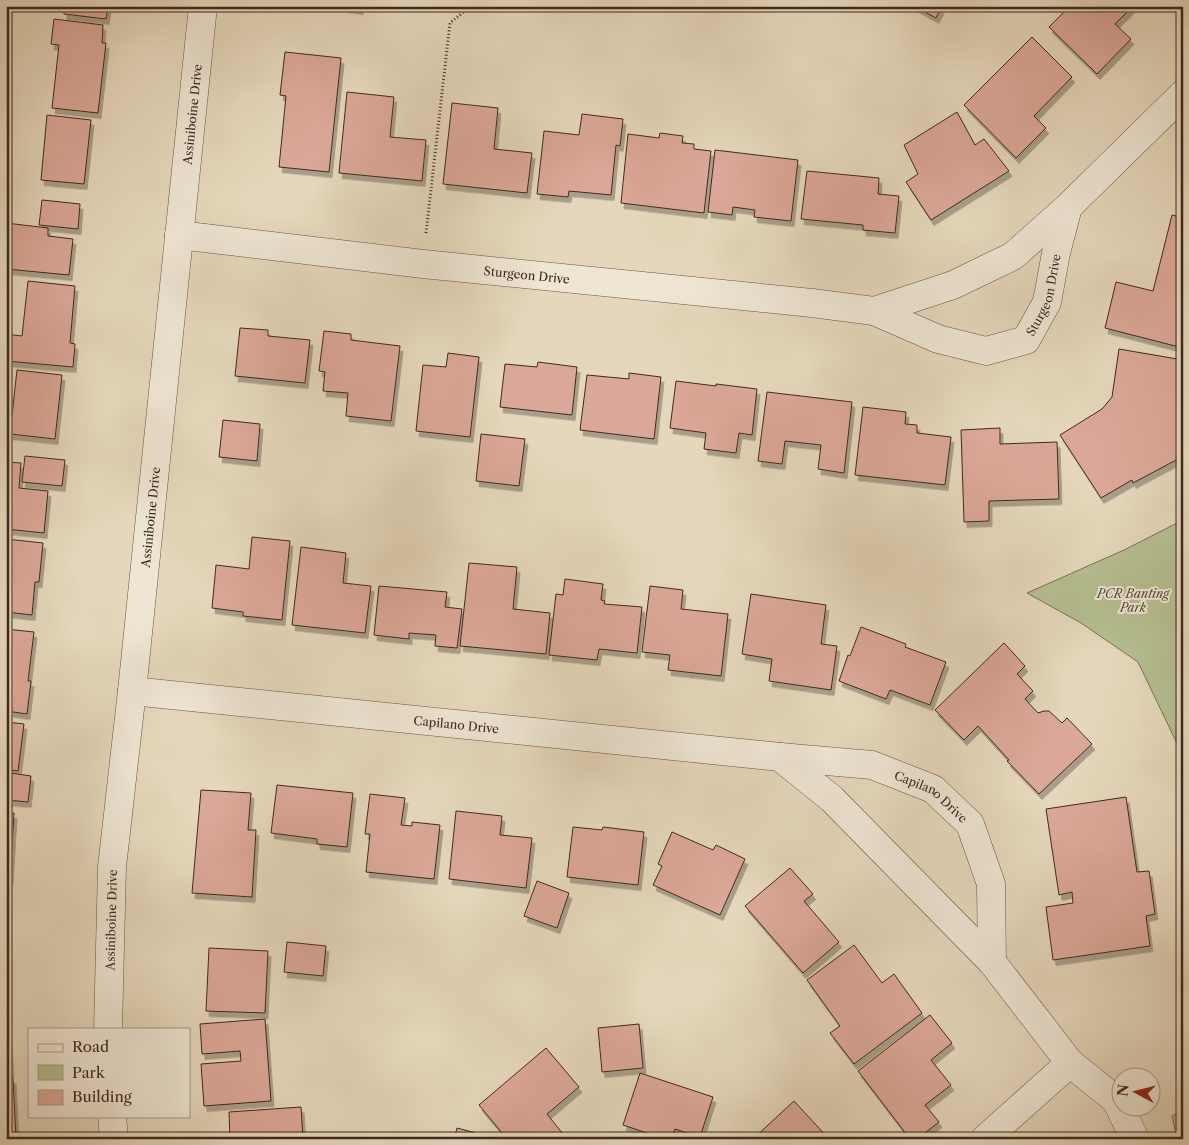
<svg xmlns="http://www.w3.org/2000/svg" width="1189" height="1145" viewBox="0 0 1189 1145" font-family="'Libre Caslon Text',serif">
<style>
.green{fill:#b5be90;stroke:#7b7358}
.building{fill:#dba798;stroke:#412820;filter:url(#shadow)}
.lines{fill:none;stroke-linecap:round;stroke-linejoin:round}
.minor-casing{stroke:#6a5447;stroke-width:29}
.tertiary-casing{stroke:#6a5447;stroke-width:29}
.path{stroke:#412820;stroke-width:3;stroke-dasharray:1 2.5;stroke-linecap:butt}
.minor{stroke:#eee5d3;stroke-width:28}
.tertiary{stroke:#eee5d3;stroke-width:28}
.labels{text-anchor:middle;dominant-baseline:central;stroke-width:4;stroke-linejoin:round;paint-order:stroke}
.street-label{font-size:12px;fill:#412820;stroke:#eee5d3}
.park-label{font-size:12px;font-style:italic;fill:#584636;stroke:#eee5d3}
</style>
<defs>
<filter id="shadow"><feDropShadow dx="3" dy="5.5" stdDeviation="0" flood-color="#0004"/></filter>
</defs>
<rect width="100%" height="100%" fill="#e5d7bb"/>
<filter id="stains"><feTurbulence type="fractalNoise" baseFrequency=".004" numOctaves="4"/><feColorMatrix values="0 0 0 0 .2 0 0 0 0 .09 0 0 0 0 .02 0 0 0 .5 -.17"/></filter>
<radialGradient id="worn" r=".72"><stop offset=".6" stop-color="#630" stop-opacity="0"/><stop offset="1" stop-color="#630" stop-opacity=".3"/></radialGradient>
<g class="green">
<polygon points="1183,520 1183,756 1138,662 1081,623 1027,593 1124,550"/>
<polygon points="1183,1110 1183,1139 1177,1139 1172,1116"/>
</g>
<g class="building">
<polygon points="64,6 108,6 106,19 64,14"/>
<polygon points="338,6 360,6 360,9"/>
<polygon points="914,6 942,6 936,18"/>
<polygon points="1070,6 1133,6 1115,24 1131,39 1097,74 1049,27"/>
<polygon points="54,19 103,25 102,43 106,43 98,113 52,108 59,45 51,44"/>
<polygon points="1032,37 1072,77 1034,116 1046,128 1016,158 964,105"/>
<polygon points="285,52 341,58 329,172 279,167 286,96 280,95"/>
<polygon points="347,92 394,97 390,137 426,140 422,181 339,173"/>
<polygon points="452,103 498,108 494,149 532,153 527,193 443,184"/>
<polygon points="957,112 975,145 984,139 1009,171 931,220 906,182 918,174 904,145"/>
<polygon points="582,114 623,119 620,146 616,145 611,195 569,191 568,197 537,194 544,131 579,135"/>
<polygon points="47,115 91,120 84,184 41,180"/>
<polygon points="660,133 683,136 682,143 694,144 694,149 711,151 704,213 621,203 628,134 659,138"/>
<polygon points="715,150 798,160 791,221 754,217 755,210 733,207 732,215 708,212"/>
<polygon points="807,171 879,178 878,194 899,196 895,233 863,230 863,225 801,219"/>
<polygon points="42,200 80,204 78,229 39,225"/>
<polygon points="1172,215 1183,218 1183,348 1105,328 1116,282 1153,291"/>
<polygon points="6,223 48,228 48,236 73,239 69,275 6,269"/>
<polygon points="28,281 75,286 70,343 75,344 73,367 6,361 6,334 22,336"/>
<polygon points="240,328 268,330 268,336 310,340 305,383 235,376"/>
<polygon points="324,331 351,334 351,340 400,346 391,421 346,416 348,393 323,391 325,372 319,371"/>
<polygon points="1119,349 1183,360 1183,437 1180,458 1133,483 1132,480 1101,498 1060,435 1102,409 1112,397"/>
<polygon points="448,353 479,357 470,437 416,431 423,365 446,367"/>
<polygon points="538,362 577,367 572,415 500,407 505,364 537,367"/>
<polygon points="17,370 62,375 55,439 10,434"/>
<polygon points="629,373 661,377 654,439 580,430 587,375 629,379"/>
<polygon points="676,381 716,386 716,384 757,389 752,435 739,433 736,453 704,449 706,433 670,428"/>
<polygon points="767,392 852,402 844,473 818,469 821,445 785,441 782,464 758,461"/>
<polygon points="863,407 906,412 905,424 917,425 917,433 951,437 945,485 855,475"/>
<polygon points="223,420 260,424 257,461 219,457"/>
<polygon points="1000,428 1000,444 1057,442 1059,499 989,501 989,521 964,522 961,430"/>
<polygon points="481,434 525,439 519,486 476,481"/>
<polygon points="25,456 65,460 62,486 22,482"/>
<polygon points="6,462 21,463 19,488 48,491 44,533 6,529"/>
<polygon points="252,537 290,541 282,620 243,616 243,612 212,608 216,565 249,569"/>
<polygon points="6,539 43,543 39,582 35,582 32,615 6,612"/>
<polygon points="301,547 346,553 343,583 371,586 365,633 292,625"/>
<polygon points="469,563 517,567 513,609 550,613 546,654 460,646"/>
<polygon points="565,579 603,584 601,600 605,601 604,604 642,607 637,653 599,649 597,660 549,655 556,594 563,595"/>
<polygon points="379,586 447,592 445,607 462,609 457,648 435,646 436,635 409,633 409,639 374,635"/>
<polygon points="650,586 683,590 681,609 728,614 721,676 668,670 670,655 642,652"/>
<polygon points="751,594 826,605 821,644 837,646 831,690 769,681 772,659 742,654"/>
<polygon points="861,627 906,644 905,647 946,662 930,705 890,690 886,699 839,681 848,655 850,656"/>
<polygon points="6,629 34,632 28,681 31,681 27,714 6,711"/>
<polygon points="1004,643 1025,666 1017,674 1033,691 1025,699 1038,713 1044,711 1049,711 1062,723 1067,718 1092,744 1039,794 1007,761 1009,760 978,726 964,740 935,710"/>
<polygon points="6,722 24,724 18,771 11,770 10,773 31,776 28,802 6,800"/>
<polygon points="277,785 353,793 347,847 317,844 317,839 271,833"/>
<polygon points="201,790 251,793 248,830 256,830 252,897 192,893"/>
<polygon points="370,794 405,798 401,825 412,826 412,822 440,825 434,879 366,872 370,834 365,834"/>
<polygon points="1126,797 1137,872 1149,871 1155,914 1146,916 1150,946 1053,960 1046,907 1073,903 1072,892 1059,895 1046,809"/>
<polygon points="456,811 502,816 500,835 532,838 526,888 449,879"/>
<polygon points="6,812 14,813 10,879 6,879"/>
<polygon points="573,827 602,830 603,827 644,832 638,885 567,877"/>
<polygon points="672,832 713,850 716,845 745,859 720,915 653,885 662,866 658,864"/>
<polygon points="790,868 813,894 804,901 839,942 803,973 745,906"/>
<polygon points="537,881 569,893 557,928 524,916"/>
<polygon points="6,903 8,903 6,942"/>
<polygon points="287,942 326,946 323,976 284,972"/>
<polygon points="854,945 882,983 894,974 922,1013 854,1064 830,1033 840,1026 807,980"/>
<polygon points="209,948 268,951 265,1013 206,1011"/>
<polygon points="930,1015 952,1043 931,1060 951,1085 925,1105 939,1122 917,1139 910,1139 858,1071"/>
<polygon points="265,1019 271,1101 204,1106 201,1064 241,1061 240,1051 202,1054 200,1024"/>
<polygon points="639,1024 643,1068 602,1072 598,1028"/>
<polygon points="6,1027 8,1027 11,1072 6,1072"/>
<polygon points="546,1048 579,1087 547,1114 567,1139 507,1139 479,1105"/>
<polygon points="640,1073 713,1097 700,1137 675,1129 671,1139 665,1139 623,1125"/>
<polygon points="13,1078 16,1139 6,1139 6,1079"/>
<polygon points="794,1101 829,1139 753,1139"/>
<polygon points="301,1107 303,1139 230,1139 229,1112"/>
<polygon points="457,1128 476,1133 475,1139 454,1139"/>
</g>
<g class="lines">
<defs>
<g id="minor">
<path id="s1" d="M179,235L423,264L812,303L874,311L953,285L1013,256L1068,207L1183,94"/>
<path id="s2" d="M874,311L938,339L986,351L1026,340L1047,302L1056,253L1068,207"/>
<path id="s3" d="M132,691L780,757L832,799L992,962L1070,1063L1116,1100L1135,1139"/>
<path id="s4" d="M780,757L872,765L933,789L970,824L991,884L992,962"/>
<polyline points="985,1139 1070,1063"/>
</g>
<g id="tertiary">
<path id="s5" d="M108,1029L112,867L132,691L203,6"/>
<polyline points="112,1116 114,1139"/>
</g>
</defs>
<use href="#minor" class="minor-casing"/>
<use href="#tertiary" class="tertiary-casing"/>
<polyline class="path" points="426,233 450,23 471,6"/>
<use href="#minor" class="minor"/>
<use href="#tertiary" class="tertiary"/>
</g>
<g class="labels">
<g class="street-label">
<text stroke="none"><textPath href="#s5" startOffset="919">Assiniboine Drive</textPath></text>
<text stroke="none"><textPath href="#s1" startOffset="350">Sturgeon Drive</textPath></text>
<text stroke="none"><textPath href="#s2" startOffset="210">Sturgeon Drive</textPath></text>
<text stroke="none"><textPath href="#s5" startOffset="514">Assiniboine Drive</textPath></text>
<text stroke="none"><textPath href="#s3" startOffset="326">Capilano Drive</textPath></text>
<text stroke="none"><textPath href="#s4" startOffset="160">Capilano Drive</textPath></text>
<text stroke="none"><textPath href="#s5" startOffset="109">Assiniboine Drive</textPath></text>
</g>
<g class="park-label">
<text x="1133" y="593">PCR Banting<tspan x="1133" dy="14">Park</tspan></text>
</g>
</g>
<rect width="1189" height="1145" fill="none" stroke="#e5d7bb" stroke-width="25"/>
<rect x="8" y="8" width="1174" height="1130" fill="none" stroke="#412820" stroke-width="2.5"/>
<rect x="12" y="12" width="1164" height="1120" fill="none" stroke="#412820"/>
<rect x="28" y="1028" width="162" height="90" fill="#eee5d3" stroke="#a9998b"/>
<rect x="38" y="1044" width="25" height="8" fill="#eee5d3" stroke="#a9998b"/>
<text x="72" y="1052" font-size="15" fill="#412820">Road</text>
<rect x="38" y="1065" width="25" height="15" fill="#b5be90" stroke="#a9998b"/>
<text x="72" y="1078" font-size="15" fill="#412820">Park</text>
<rect x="38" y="1090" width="25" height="15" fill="#dba798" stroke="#a9998b"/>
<text x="72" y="1102" font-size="15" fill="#412820">Building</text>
<g transform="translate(1136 1092) rotate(277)"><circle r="24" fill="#eee5d3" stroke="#a9998b"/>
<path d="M0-4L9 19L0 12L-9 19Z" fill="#8f2418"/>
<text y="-8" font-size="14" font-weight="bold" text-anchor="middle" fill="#412820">N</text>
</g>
<rect width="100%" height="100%" filter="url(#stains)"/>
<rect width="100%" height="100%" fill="url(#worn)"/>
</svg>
